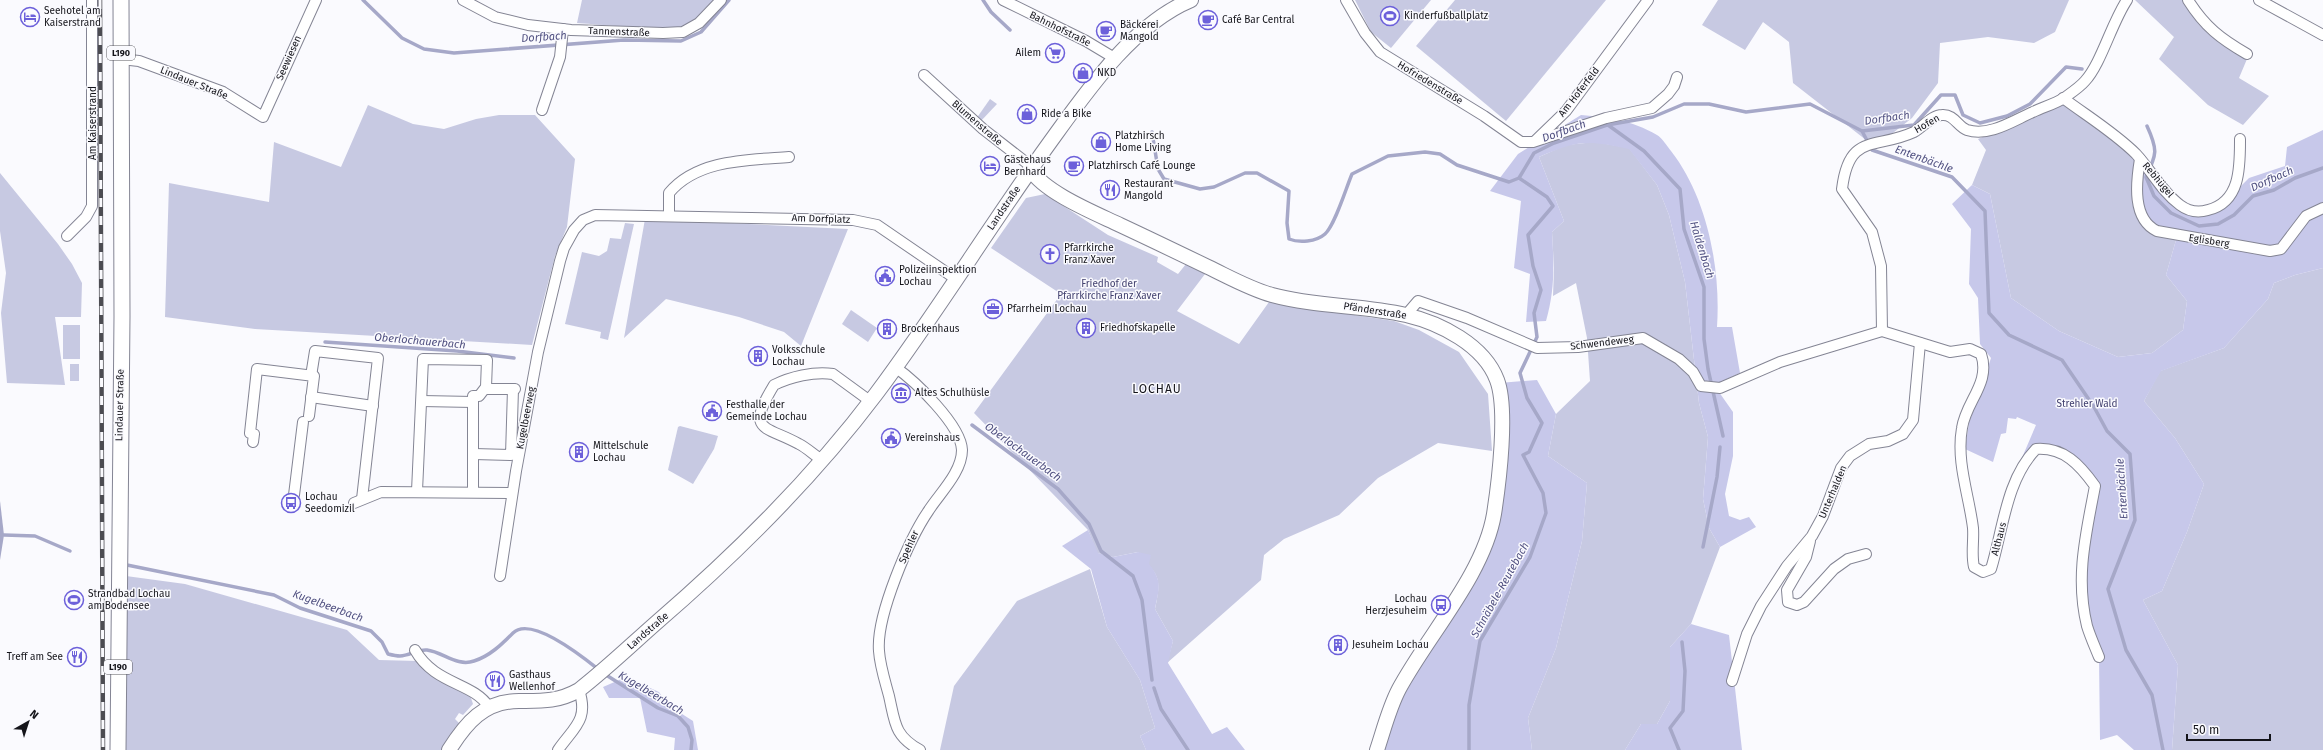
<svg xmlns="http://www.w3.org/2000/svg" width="2323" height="750" viewBox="0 0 2323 750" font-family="'Fira Sans',sans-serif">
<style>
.green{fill:#c7c9e2}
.forest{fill:#c7c8ea}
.water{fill:#a6a8c8}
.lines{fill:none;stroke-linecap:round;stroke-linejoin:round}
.stream{stroke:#a6a8c8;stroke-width:3.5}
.street-casing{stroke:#848594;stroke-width:12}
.secondary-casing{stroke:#848594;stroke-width:16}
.primary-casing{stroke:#848594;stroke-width:17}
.street{stroke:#fff;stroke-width:10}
.secondary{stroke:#fff;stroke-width:14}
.primary{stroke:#fff;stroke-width:15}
.rail-casing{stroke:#4c4c52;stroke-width:4.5}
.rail{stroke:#fafafe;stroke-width:3;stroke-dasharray:9;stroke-linecap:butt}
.labels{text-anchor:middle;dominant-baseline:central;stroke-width:3;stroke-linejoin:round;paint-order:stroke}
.shield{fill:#fafafe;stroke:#59595e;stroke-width:1}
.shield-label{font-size:9px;font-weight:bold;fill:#14141a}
.poi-label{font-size:10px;fill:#14141a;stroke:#fafafe;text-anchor:start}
.street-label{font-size:10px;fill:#14141a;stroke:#fafafe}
.park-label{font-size:10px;fill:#42416f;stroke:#fafafe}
.water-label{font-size:11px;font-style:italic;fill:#505080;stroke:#fafafe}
.quarter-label{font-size:12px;letter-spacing:1px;fill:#14141a;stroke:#fafafe}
</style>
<rect width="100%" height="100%" fill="#fafafe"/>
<g class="green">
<path d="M582,0H715C708,10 701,20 689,26C671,33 599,24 577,23Z"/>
<polygon points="1355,0 1431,0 1391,48 1371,32"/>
<polygon points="1455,0 1606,0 1506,121 1416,46"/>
<polygon points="1718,0 2069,0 2055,32 2034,43 1988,37 1940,43 1938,83 1912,118 1875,147 1793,83 1789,42 1763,22 1745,50 1702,25"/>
<polygon points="2135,0 2186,0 2211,36 2247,59 2239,78 2269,96 2243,125 2208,105 2159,59 2174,37"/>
<polygon points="990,99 997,104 980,122 976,119"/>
<polygon points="2061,103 2140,159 2176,240 2166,275 2187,301 2183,330 2152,353 2118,357 2059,331 2011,298 1990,194 1972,185 1986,150 1978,139"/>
<polygon points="368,105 413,124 444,129 476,119 499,115 535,115 575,159 567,227 555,256 532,345 255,329 165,317 169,183 269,202 274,142 341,167"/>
<polygon points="1595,142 1629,148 1657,185 1669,215 1685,282 1699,403 1708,437 1703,499 1709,528 1720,547 1691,624 1670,647 1670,701 1657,724 1641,724 1625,750 1532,750 1528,718 1556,648 1582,541 1587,483 1548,456 1556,414 1590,381 1587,338 1576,283 1553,296 1554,268 1552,232 1564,221 1539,157 1566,145"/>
<polygon points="0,173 58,244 72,264 82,283 81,317 55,317 65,385 7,383 1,313 6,273 0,231"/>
<path d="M1045,194L1108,235L1158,257L1157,262L1178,274L1186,264L1205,274L1177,311L1239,344L1269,302L1394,321L1419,330L1459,352L1488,394L1492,451L1438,443L1378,478L1339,515L1284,539L1264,555L1261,580L1167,663L1173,641L1155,609C1162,576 1159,577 1138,552L1113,557L1097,553L1088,530L974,413L1061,294L991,248L1026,198Z"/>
<polygon points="645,219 848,229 801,346 784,332 739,317 666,299 624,338"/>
<polygon points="625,223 634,224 608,340 600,338 601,332 565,324 582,252 599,256 607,251 610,238 621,239"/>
<polygon points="2323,268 2323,750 2172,750 2178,665 2143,600 2162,591 2187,532 2204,484 2175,438 2144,401 2160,371 2224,348 2268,299 2274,283 2295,275"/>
<polygon points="851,310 877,328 868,342 842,324"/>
<rect x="63" y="325" width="17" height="34"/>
<rect x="70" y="364" width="9" height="17"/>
<polygon points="680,426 718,436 714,449 693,484 668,470 678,427"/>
<polygon points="1090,569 1107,627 1140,680 1155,728 1140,736 1146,750 940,750 954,686 1017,601"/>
<polygon points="126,576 185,584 347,630 379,660 418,661 470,695 473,704 463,715 459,713 455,719 459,723 442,750 126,750"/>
</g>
<g class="forest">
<path d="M1581,115C1610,118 1631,120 1657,135C1662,138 1667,146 1671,151C1707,197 1721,268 1717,327H1732L1740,373L1714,385L1733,412V456L1725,494L1729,516L1740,520L1749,517L1756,527L1720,547L1709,528L1703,499L1708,437L1699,403L1685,282L1669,215L1657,185L1629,149C1588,140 1578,140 1539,157L1564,221L1552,232C1554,265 1555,290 1546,321L1526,322L1530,274L1514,268L1521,201L1490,191L1518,154Z"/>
<polygon points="2323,130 2323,268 2295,275 2274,283 2268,299 2224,348 2161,371 2144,401 2175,438 2204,484 2187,532 2162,591 2143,600 2178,665 2172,750 2134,750 2117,735 2100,740 2099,657 2082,594 2095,486 2084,470 2047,448 2021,460 2036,425 2017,417 2016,419 2008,418 2006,433 2001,434 1993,462 1965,449 1969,423 1991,358 1980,344 1978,298 1969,284 1971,229 1952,204 1972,185 1990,194 2011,298 2059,331 2118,357 2152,353 2183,330 2187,301 2166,275 2176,240 2144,223 2140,209 2140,159 2167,193 2201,212 2232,195 2249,178 2285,166 2287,147"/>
<polygon points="1537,380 1556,414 1548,456 1587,483 1582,541 1556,648 1528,718 1532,750 1377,750 1390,710 1446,615 1494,515 1499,383"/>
<path d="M1088,530L1098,553L1113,557L1138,552L1151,555L1149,564C1163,581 1159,589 1155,609L1173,641L1168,663L1212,734L1227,727L1245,750H1146L1140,736L1155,728L1140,680L1107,627L1091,569L1062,546Z"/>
<polygon points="1691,624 1729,635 1742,750 1625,750 1641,724 1657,724 1670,701 1670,647"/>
<polygon points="626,677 659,692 668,705 693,721 698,750 674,750 675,738 647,732 640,698 609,698 603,687"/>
</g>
<polygon class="water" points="0,501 4,535 0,560"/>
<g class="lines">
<g class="stream">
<polyline points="363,0 402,38 424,49 454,53 624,40 681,41 701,32 729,0"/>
<polyline points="983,0 991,12 1010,30"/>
<polyline points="1608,125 1644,151 1680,189 1684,229 1704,287 1704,339 1708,369 1723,436"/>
<path d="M2147,126C2158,150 2157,154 2146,177L2154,196L2171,213L2199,226L2218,224L2234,215L2253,196L2274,190L2295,178L2323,168"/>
<polyline points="1862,131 1872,150 1952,177 1985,211 1989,313 2009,335 2062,360 2094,407 2107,431 2130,454 2135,520 2108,589 2126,650 2152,695 2163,750"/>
<path d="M1152,132L1158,169L1164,179L1200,189L1214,187L1245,173H1257L1289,191L1287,223L1289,239C1299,243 1316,242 1325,234C1335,225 1346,188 1352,174L1388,156L1425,152L1440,154L1457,165L1509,182L1519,178L1534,153L1554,143L1607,125L1653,117L1684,104H1709L1746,112L1810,104L1862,131L1914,125L1941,95H1955L1963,115L1980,123L2007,116L2030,104L2066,67L2082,69"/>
<polyline points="325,342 457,351 514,358"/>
<polyline points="972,425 1058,489 1089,524 1101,551 1133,576 1142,600 1152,680"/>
<polyline points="4,535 35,536 70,551"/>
<polyline points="1703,547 1717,477 1720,447"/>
<path d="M127,565L274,595L300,608L371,631L382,642L388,654C392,655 396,656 400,656C409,656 418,649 427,650C443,652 457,667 474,661C490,656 502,644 513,633C531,615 583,657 598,669"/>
<polyline points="603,673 658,708 678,716 688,727 692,740 691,750"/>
<polyline points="1154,688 1161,709 1188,750"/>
<polyline points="1469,750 1469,705 1480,641 1530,557 1546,513 1543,493 1523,455 1529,452 1542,423 1527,398 1520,373 1537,337 1534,313 1541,290 1533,266 1528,235 1553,206 1547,197 1519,178"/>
<polyline points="1679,750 1670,728 1683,711 1685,671 1682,642"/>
</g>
<defs>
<g id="street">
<polyline points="463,0 495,17 528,25 571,30 663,33 683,32 699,23 721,0"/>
<polyline points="1003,0 1086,41 1116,59"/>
<polyline points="1346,0 1365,33 1380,52 1484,116 1521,142 1533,142 1606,118 1652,108 1668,94 1674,86 1677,77"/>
<path d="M2188,0C2205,27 2221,39 2247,54"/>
<polyline points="2259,0 2323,35"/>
<polyline points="121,59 139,61 223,92 263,117 316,0"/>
<polyline points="924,75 983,129 1028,164 1030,169"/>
<path d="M2063,98C2087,116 2115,133 2136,154C2151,170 2162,192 2180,205C2188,211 2198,213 2208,210C2241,202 2240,166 2240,139"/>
<polyline points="542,110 560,57 563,29"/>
<polyline points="1536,140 1566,111 1648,0"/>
<path d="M2140,159C2136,183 2132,219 2157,231L2270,251L2281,249L2306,216L2323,208"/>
<path d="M669,216V193C697,159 749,160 789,157"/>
<polyline points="67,236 86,217 92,206 92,0"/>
<path d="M1406,315L1418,301L1467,318L1537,348L1578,347L1643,338L1679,359L1693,372L1701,386L1720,388L1780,362L1882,331L1950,352L1970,349L1981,354C1991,383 1966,401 1962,428C1956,462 1969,495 1973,528C1974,541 1971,554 1974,567L1983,572L1991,569C2003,530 2006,480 2036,449C2064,447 2080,465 2095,486C2086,534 2075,577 2087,626C2090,636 2095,647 2099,657"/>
<path d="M1882,331L1881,266L1872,232L1842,189C1849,132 1875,150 1914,132C1923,127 1932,115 1942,115C1954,114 1958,127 1967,130C1990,137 2014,120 2033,112C2043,107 2055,104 2064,98C2071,93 2080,87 2085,81C2101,64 2112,22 2127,0"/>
<path d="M895,367C915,381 961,425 962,450C962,472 940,493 929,510C909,539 876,616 879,651C880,666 885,681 889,696C895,722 894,736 920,750"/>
<polyline points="311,376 315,351 378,358 362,499"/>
<polyline points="486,389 515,389"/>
<polyline points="311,397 373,406"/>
<polyline points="422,401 473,402"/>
<polyline points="253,442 254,434 250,433 257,369 314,376 309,416"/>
<polyline points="474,454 511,455 513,389"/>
<path d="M822,460C814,455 807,448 799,444C765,425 745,433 774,385C790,377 814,371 833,374L870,401"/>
<polyline points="417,491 423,359 487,360 486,387 479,396 473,396 473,492"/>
<polyline points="294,495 303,422"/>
<polyline points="354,503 381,492 512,493"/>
<polyline points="1810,541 1806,557 1787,590 1788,602 1797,605 1804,602 1834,569 1848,559 1866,554"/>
<polyline points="500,576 516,471 538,352 560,261 564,248 574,230 583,220 595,215 853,220 877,225 956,279"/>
<path d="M415,650C435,685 473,682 489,707"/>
<polyline points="1732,681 1747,634 1761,606 1787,566 1812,536 1823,516 1841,468 1850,456 1869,444 1888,441 1903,434 1913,420 1920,343"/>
<path d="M558,750C574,727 589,720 579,690"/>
</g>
<g id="secondary">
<path d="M1030,169C1045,193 1095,213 1120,225C1150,239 1179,253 1208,267C1229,277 1250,289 1272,295C1316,307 1362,305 1406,315C1440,323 1484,345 1497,380C1508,409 1499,482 1494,514C1484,574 1428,635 1399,689C1389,708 1384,729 1377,750"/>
<path d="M449,750C466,723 484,701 519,701C541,701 558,702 579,690C606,669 631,645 656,623C736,554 812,479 876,394C936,314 989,227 1048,145C1085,94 1131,25 1191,0"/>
</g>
<polyline id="primary" points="118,750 122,316 121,0"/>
</defs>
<use href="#street" class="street-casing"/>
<use href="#secondary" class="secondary-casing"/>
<use href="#primary" class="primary-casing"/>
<use href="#street" class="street"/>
<use href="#secondary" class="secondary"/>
<use href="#primary" class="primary"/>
<defs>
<polyline id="rail" points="100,0 103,750"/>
</defs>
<use href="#rail" class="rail-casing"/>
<use href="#rail" class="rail"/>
</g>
<defs>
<symbol id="stadium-ring" viewBox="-11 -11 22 22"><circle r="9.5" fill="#fafafe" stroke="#6c60da" stroke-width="1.5"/><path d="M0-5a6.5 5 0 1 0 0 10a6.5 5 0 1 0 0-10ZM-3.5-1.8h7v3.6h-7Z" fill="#6c60da"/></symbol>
<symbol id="hotel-ring" viewBox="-11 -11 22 22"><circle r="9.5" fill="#fafafe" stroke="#6c60da" stroke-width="1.5"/><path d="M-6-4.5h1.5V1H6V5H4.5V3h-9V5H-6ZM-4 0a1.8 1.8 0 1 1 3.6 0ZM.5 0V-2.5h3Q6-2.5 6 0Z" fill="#6c60da"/></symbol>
<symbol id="cafe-ring" viewBox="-11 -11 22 22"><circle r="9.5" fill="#fafafe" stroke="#6c60da" stroke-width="1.5"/><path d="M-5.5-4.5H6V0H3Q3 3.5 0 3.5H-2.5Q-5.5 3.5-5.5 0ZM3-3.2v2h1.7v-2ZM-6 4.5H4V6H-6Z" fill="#6c60da"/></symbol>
<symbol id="supermarket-ring" viewBox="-11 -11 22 22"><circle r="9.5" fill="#fafafe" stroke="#6c60da" stroke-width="1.5"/><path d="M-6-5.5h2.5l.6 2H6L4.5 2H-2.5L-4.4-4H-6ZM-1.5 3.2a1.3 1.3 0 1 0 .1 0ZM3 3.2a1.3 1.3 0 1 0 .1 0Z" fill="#6c60da"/></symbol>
<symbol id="shop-ring" viewBox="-11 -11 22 22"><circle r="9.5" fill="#fafafe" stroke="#6c60da" stroke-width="1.5"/><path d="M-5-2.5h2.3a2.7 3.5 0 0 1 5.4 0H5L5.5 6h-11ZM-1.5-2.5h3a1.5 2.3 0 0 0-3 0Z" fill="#6c60da"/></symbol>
<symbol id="restaurant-ring" viewBox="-11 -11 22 22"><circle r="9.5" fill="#fafafe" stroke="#6c60da" stroke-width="1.5"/><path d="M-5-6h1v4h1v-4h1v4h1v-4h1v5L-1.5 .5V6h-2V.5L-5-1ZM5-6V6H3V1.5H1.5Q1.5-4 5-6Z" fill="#6c60da"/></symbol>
<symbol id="church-ring" viewBox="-11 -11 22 22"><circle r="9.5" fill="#fafafe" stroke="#6c60da" stroke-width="1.5"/><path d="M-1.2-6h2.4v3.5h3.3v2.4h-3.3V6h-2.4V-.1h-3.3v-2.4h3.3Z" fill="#6c60da"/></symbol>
<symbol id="civic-ring" viewBox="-11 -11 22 22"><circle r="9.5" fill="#fafafe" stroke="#6c60da" stroke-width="1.5"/><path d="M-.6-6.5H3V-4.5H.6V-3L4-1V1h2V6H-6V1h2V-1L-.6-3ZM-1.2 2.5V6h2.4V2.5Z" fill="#6c60da"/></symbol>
<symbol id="office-ring" viewBox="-11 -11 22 22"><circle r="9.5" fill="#fafafe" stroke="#6c60da" stroke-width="1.5"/><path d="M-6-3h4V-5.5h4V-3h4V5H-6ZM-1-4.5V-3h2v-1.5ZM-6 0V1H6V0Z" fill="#6c60da"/></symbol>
<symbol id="building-ring" viewBox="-11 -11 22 22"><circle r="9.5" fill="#fafafe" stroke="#6c60da" stroke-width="1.5"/><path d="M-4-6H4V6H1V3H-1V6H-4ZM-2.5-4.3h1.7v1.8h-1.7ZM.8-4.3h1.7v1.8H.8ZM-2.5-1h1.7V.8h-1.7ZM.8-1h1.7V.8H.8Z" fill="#6c60da"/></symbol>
<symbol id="museum-ring" viewBox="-11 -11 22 22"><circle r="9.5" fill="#fafafe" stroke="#6c60da" stroke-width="1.5"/><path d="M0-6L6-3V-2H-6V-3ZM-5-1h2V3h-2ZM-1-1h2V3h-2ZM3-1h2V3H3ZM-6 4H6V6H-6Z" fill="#6c60da"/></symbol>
<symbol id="bus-ring" viewBox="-11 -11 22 22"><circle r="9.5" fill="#fafafe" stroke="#6c60da" stroke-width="1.5"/><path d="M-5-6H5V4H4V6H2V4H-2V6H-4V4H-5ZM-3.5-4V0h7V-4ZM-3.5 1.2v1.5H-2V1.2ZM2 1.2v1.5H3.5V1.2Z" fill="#6c60da"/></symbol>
</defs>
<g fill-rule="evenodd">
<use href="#stadium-ring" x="1379" y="5" width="22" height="22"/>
<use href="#hotel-ring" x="19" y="6" width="22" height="22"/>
<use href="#cafe-ring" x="1197" y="9" width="22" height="22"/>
<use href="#cafe-ring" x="1095" y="20" width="22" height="22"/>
<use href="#supermarket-ring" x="1044" y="42" width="22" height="22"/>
<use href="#shop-ring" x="1072" y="62" width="22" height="22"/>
<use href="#shop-ring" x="1016" y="103" width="22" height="22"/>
<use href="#shop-ring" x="1090" y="131" width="22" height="22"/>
<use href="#hotel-ring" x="979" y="155" width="22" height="22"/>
<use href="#cafe-ring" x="1063" y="155" width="22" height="22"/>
<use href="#restaurant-ring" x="1099" y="179" width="22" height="22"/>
<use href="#church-ring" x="1039" y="243" width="22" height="22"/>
<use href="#civic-ring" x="874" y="265" width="22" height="22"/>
<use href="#office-ring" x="982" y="298" width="22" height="22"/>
<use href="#building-ring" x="1075" y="317" width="22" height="22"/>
<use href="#building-ring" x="876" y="318" width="22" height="22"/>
<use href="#building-ring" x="747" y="345" width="22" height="22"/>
<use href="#museum-ring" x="890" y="382" width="22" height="22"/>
<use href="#civic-ring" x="701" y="400" width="22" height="22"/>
<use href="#civic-ring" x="880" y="427" width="22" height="22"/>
<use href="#building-ring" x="568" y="441" width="22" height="22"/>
<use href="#bus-ring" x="280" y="492" width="22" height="22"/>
<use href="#stadium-ring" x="63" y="589" width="22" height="22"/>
<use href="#bus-ring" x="1430" y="594" width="22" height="22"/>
<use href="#building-ring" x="1327" y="634" width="22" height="22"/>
<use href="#restaurant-ring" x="66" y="646" width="22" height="22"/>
<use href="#restaurant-ring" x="484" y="670" width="22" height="22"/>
</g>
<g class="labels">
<g class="shield">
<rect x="107" y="46" width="28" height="14" rx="3"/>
<rect x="104" y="660" width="28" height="14" rx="3"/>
</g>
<g class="shield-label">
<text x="121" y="53">L190</text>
<text x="118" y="667">L190</text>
</g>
<g class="poi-label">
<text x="44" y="11">Seehotel am<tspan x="44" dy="12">Kaiserstrand</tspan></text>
<text x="1404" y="16">Kinderfußballplatz</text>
<text x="1222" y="20">Café Bar Central</text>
<text x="1120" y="25">Bäckerei<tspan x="1120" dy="12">Mangold</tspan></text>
<text x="1041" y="53" text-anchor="end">Ailem</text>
<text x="1097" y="73">NKD</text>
<text x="1041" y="114">Ride a Bike</text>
<text x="1115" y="136">Platzhirsch<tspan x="1115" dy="12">Home Living</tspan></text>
<text x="1004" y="160">Gästehaus<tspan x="1004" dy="12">Bernhard</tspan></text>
<text x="1088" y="166">Platzhirsch Café Lounge</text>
<text x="1124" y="184">Restaurant<tspan x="1124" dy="12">Mangold</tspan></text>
<text x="1064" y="248">Pfarrkirche<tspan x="1064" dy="12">Franz Xaver</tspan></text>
<text x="899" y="270">Polizeiinspektion<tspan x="899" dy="12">Lochau</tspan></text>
<text x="1007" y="309">Pfarrheim Lochau</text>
<text x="1100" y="328">Friedhofskapelle</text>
<text x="901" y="329">Brockenhaus</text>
<text x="772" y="350">Volksschule<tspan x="772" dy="12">Lochau</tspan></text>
<text x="915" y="393">Altes Schulhüsle</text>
<text x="726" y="405">Festhalle der<tspan x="726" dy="12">Gemeinde Lochau</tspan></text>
<text x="905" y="438">Vereinshaus</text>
<text x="593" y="446">Mittelschule<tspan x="593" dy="12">Lochau</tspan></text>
<text x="305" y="497">Lochau<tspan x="305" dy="12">Seedomizil</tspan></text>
<text x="88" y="594">Strandbad Lochau<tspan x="88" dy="12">am Bodensee</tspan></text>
<text x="1427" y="599" text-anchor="end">Lochau<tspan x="1427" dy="12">Herzjesuheim</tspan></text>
<text x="1352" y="645">Jesuheim Lochau</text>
<text x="63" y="657" text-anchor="end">Treff am See</text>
<text x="509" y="675">Gasthaus<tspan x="509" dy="12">Wellenhof</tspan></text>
</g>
<g class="street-label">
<text transform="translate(1060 29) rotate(26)">Bahnhofstraße</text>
<text transform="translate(619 32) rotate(2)">Tannenstraße</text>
<text transform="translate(289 58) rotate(-66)">Seewiesen</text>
<text transform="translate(194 83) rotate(22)">Lindauer Straße</text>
<text transform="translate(1430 83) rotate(31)">Hofriedenstraße</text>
<text transform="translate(1579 92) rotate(-52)">Am Hoferfeld</text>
<text transform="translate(93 123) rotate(-90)">Am Kaiserstrand</text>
<text transform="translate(977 123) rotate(41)">Blumenstraße</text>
<text transform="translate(1927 124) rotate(-30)">Hofen</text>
<text transform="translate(2158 180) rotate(50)">Rebhügel</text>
<text transform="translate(1004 208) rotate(-56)">Landstraße</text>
<text transform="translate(821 219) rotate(2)">Am Dorfplatz</text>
<text transform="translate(2209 241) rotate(9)">Eglisberg</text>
<text transform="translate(1375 311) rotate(9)">Pfänderstraße</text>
<text transform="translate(1602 343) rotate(-7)">Schwendeweg</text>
<text transform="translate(120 405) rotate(-89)">Lindauer Straße</text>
<text transform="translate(526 418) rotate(-79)">Kugelbeerweg</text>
<text transform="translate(1833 492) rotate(-67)">Unterhalden</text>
<text transform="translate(1999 539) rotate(-75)">Althaus</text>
<text transform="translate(909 547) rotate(-66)">Spehler</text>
<text transform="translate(648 631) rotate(-41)">Landstraße</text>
</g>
<g class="park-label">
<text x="1109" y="284">Friedhof der<tspan x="1109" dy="12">Pfarrkirche Franz Xaver</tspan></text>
<text x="2087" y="404">Strehler Wald</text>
</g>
<g class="water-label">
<text transform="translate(544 37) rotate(-4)">Dorfbach</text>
<text transform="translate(1887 118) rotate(-8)">Dorfbach</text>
<text transform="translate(1564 131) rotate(-20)">Dorfbach</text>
<text transform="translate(1924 159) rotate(20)">Entenbächle</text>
<text transform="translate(2272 179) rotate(-24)">Dorfbach</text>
<text transform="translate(1702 250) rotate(73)">Haldenbach</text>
<text transform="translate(420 341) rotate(5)">Oberlochauerbach</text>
<text transform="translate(1023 452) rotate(36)">Oberlochauerbach</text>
<text transform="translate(2122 489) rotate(-94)">Entenbächle</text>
<text transform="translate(1500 590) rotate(-61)">Schnäbele-Reutebach</text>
<text transform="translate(328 606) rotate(20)">Kugelbeerbach</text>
<text transform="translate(651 693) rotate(31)">Kugelbeerbach</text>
</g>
<g class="quarter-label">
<text x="1157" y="389">LOCHAU</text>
</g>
</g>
<g transform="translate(28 722) rotate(39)" stroke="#fafafe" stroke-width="3" paint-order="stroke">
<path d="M0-3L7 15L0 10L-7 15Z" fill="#14141a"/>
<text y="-6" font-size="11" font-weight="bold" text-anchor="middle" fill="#14141a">N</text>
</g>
<path d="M2187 734v6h83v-6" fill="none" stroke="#14141a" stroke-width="2"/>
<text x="2193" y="734" font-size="12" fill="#14141a" stroke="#fafafe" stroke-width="3" paint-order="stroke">50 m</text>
</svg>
